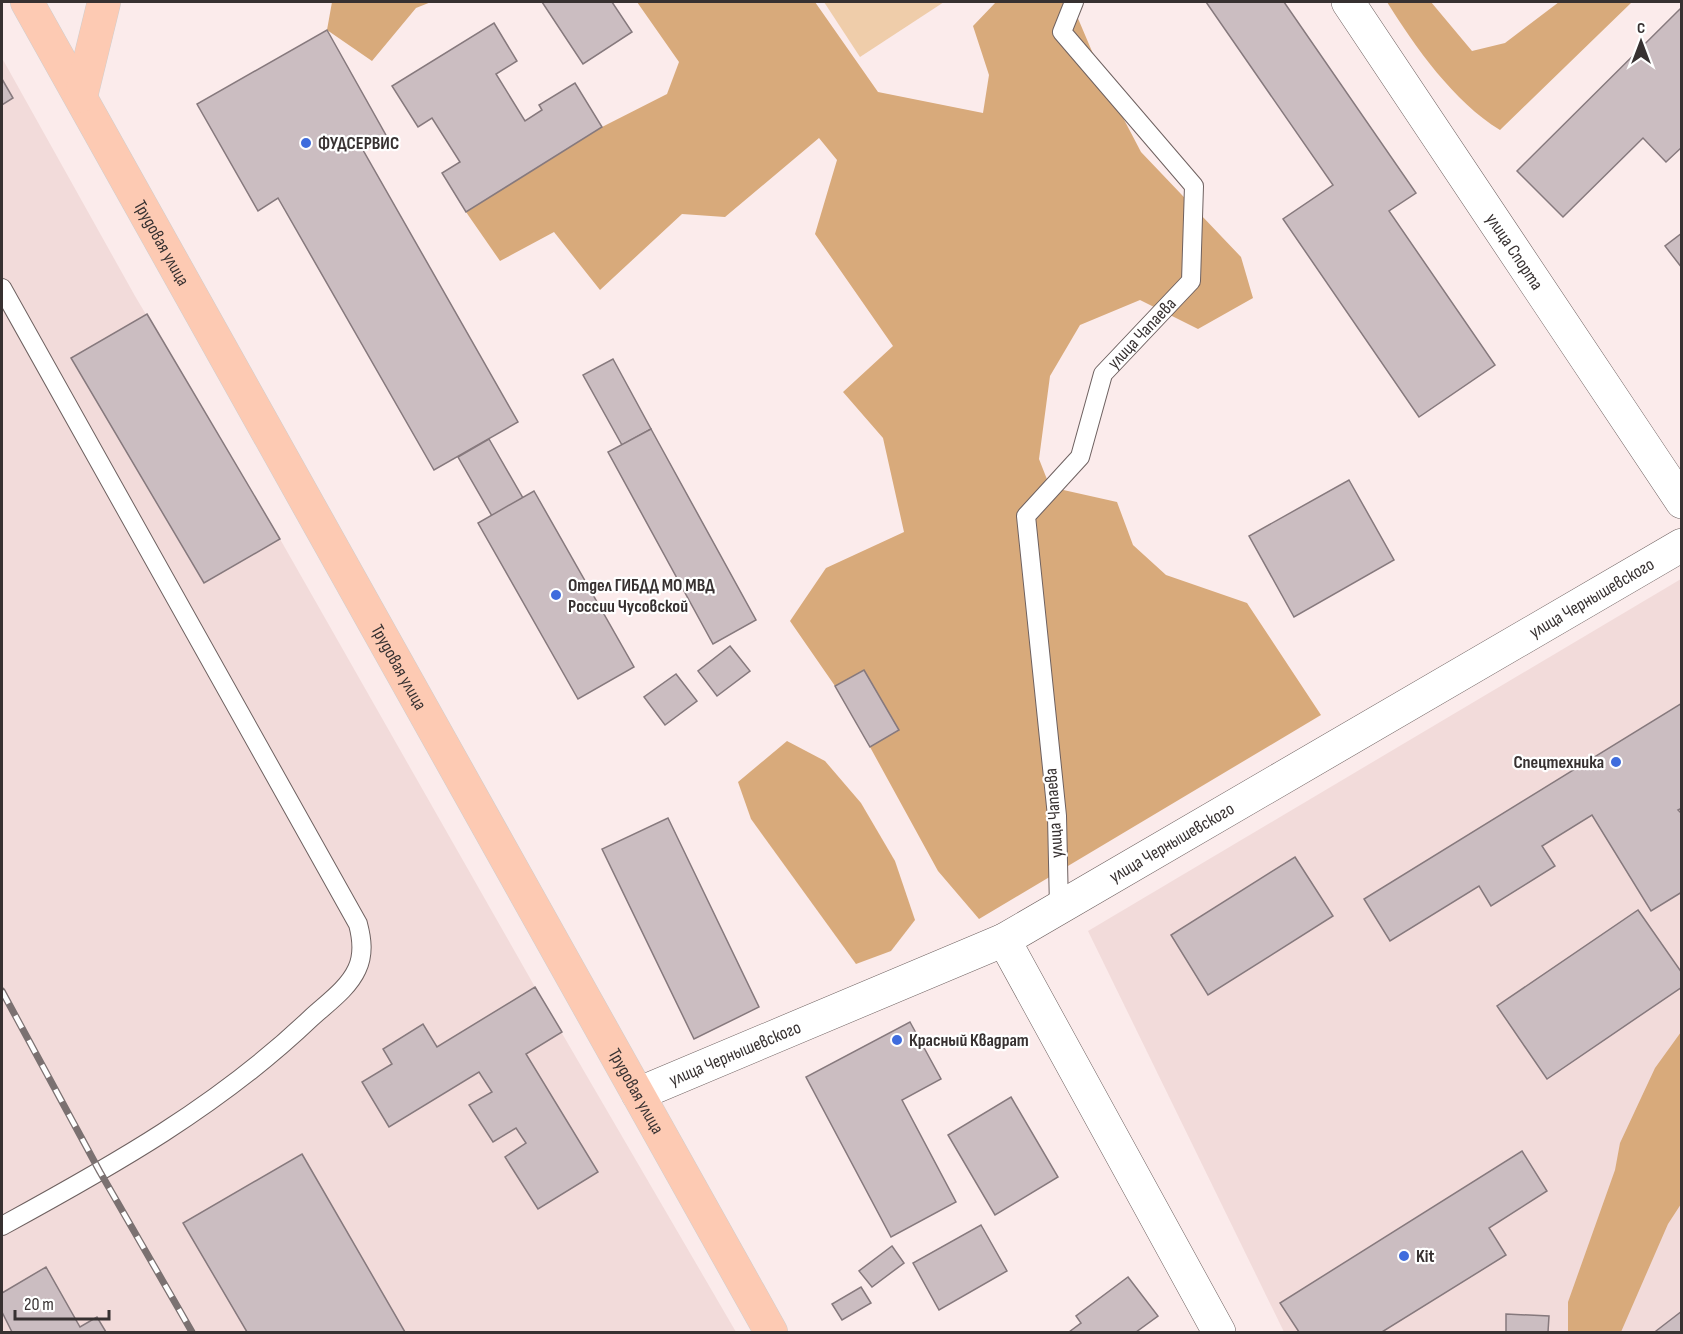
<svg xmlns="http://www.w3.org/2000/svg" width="1683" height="1334" viewBox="0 0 1683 1334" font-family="'Sofia Sans Condensed',sans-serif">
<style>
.built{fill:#f2dbda}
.green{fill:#efcdaa}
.forest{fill:#d8aa7b}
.building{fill:#cbbdc1;stroke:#86797d;stroke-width:1.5}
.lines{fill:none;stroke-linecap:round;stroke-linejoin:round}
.service-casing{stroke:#6e6160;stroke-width:20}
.minor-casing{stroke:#6e6160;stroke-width:34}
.primary-casing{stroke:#cfcece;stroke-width:34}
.service{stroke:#fff;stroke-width:18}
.minor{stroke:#fff;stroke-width:33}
.primary{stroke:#fdcab3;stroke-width:33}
.rail-casing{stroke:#7b7171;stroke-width:7}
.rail{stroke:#fff;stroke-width:4.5;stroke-dasharray:14;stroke-linecap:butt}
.poi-dot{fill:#3f6cdd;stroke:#fff;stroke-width:2}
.labels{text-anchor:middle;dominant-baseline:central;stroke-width:4.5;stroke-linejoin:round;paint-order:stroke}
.poi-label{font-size:18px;font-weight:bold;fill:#373131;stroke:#fff;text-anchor:start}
.street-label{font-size:18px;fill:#373131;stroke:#fff}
</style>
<rect width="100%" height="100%" fill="#fbebeb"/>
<g class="built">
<polygon points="2,58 135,296 280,539 535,987 736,1332 2,1332"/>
<polygon points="1681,579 1681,1332 1284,1332 1088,931"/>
</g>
<polygon class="green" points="824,2 944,2 860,57"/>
<g class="forest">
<polygon points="332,2 431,2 416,8 372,61 327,30"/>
<polygon points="637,2 815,2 878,92 983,113 989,75 973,26 996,2 1071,2 1108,89 1141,152 1241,257 1253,298 1198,329 1140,300 1080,325 1050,376 1039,459 1050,487 1117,502 1133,545 1166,575 1247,603 1321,715 979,919 938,871 870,747 864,671 835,686 790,621 826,568 904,532 883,438 843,392 893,346 815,234 837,160 819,138 725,217 682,214 600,290 554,232 500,261 466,212 602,127 667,94 679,62"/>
<path d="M1387,2H1431L1472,51L1505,43L1559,2H1632L1500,130C1454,102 1415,47 1387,2Z"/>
<polygon points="787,741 825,761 861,803 895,861 915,920 891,951 856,964 751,819 738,782"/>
<polygon points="1681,1032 1681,1204 1668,1224 1621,1332 1568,1332 1568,1302 1615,1170 1620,1143 1655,1068"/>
</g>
<g class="building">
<polygon points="542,2 612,2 632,32 583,64"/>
<polygon points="1206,2 1284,2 1416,193 1389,211 1495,365 1419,417 1283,219 1333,185"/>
<polygon points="1682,7 1682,147 1666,162 1643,138 1563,217 1517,171"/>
<polygon points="494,23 517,61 496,74 525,121 542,110 539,105 575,83 602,127 466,212 442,173 460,162 432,118 418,127 392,86"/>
<polygon points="327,30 387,137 363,150 518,422 434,470 278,198 258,211 197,104"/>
<polygon points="2,79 13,98 2,105"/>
<polygon points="1682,233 1682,268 1665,246"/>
<polygon points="147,314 280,539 204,583 71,358"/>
<polygon points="613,359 651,429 622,445 583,375"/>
<polygon points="651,429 756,620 713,644 608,452"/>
<polygon points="489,439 523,498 492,516 458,457"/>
<polygon points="1349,480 1394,560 1294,617 1249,536"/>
<polygon points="534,491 634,667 578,699 478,523"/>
<polygon points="730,646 750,671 717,696 698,671"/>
<polygon points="864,670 899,730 870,747 835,686"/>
<polygon points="676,674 697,701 665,725 644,697"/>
<polygon points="1682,703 1682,808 1678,810 1682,814 1682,892 1651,911 1592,815 1542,846 1555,866 1491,906 1479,886 1390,941 1364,899"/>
<polygon points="668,818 759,1007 694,1039 602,849"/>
<polygon points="1295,857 1333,916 1208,995 1171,935"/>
<polygon points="1638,910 1682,973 1682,987 1547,1079 1497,1006"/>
<polygon points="535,987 562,1032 526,1054 598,1172 538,1209 505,1157 526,1143 516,1128 493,1142 469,1105 492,1092 479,1072 389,1127 362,1082 392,1064 383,1049 423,1024 437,1047"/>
<polygon points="910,1022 941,1079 902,1100 956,1202 891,1237 806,1077"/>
<polygon points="1011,1097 1058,1177 995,1215 948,1135"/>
<polygon points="1522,1151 1547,1191 1489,1228 1506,1255 1382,1332 1299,1332 1280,1303"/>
<polygon points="302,1154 405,1332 247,1332 183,1223"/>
<polygon points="981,1225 1007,1271 939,1310 913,1263"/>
<polygon points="892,1246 904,1263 872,1287 859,1271"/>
<polygon points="46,1267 80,1327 97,1317 106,1332 12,1332 2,1312 2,1293"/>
<polygon points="1128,1277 1158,1316 1136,1332 1069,1332 1081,1323 1076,1316"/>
<polygon points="861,1287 871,1303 842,1320 832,1304"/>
<polygon points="1682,1311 1682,1332 1657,1332 1656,1331"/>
<polygon points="1506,1314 1549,1316 1548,1332 1506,1332"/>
</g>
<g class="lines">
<defs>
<g id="service">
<path d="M2,288L358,924C362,939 364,954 357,969C348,989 326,1004 311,1018C219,1106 112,1166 2,1226"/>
<path id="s1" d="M1059,908L1057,816L1026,516L1080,457L1103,374L1191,281L1194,186L1062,32L1074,2"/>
</g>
<g id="minor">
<path id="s2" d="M1348,2L1682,502"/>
<polyline points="1004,940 1219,1332"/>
<path id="s3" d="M638,1094L1004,940L1682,545"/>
</g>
<g id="primary">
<path id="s4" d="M27,2L771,1332"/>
<polyline points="81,96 104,2"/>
</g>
</defs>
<use href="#service" class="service-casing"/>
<use href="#minor" class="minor-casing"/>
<use href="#primary" class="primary-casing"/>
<use href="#service" class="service"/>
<use href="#minor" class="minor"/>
<use href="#primary" class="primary"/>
<defs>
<polyline id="rail" points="2,991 100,1172 192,1332"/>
</defs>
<use href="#rail" class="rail-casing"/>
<use href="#rail" class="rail"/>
</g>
<g class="poi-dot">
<circle cx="306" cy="143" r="6"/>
<circle cx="556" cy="595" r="6"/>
<circle cx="1616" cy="762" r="6"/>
<circle cx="897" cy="1040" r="6"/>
<circle cx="1404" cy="1256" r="6"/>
</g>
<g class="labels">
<g class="poi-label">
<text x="318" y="143">ФУДСЕРВИС</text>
<text x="568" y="585">Отдел ГИБДД МО МВД<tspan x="568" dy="21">России Чусовской</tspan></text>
<text x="1604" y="762" text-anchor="end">Спецтехника</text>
<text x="909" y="1040">Красный Квадрат</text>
<text x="1416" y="1256">Kit</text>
</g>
<g class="street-label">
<text stroke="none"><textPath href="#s4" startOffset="276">Трудовая улица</textPath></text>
<text stroke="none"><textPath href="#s2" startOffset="300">улица Спорта</textPath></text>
<text stroke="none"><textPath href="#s1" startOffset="616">улица Чапаева</textPath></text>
<text stroke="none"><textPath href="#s3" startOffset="1077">улица Чернышевского</textPath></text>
<text stroke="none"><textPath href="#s4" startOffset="762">Трудовая улица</textPath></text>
<text transform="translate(1054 813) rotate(-94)">улица Чапаева</text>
<text stroke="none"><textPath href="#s3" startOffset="591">улица Чернышевского</textPath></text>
<text stroke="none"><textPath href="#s3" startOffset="105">улица Чернышевского</textPath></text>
<text stroke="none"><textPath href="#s4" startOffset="1248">Трудовая улица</textPath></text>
</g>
</g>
<rect width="1683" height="1334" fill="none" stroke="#373131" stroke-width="6"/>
<g transform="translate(1641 42)" stroke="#ffffff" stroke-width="4.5" paint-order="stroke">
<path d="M0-4.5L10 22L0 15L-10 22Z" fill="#373131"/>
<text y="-9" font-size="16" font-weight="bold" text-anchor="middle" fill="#373131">С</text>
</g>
<path d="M15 1310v9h94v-9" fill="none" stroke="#373131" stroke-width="3"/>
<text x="24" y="1310" font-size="18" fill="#373131" stroke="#ffffff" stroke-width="4.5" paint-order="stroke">20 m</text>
</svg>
